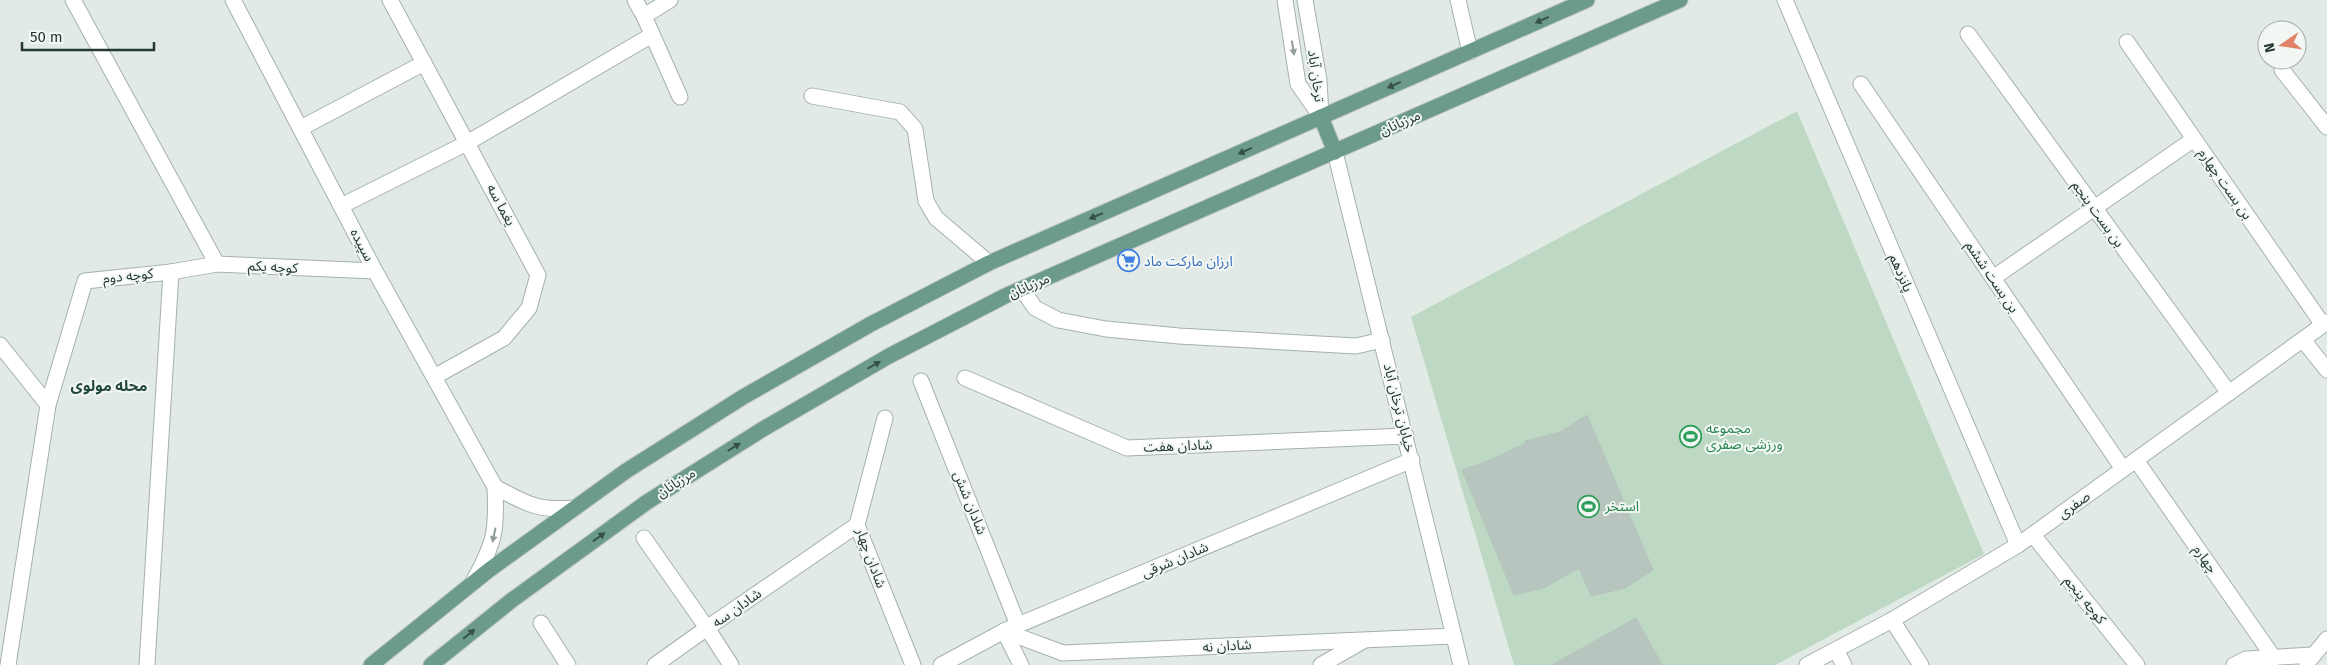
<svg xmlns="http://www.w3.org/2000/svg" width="2327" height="665" viewBox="0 0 2327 665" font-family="'Fira Sans','Noto Sans Arabic',sans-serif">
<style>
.pitch{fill:#bdd9c4}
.building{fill:#b8c5bf;stroke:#b5c3bd}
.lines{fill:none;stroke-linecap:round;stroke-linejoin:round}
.minor-casing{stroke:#a5b1ad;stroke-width:17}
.major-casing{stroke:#bdc4c2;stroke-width:17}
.minor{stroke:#fff;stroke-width:15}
.major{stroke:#6c9a8d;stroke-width:15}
.oneway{fill:#36514a}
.oneway2{fill:#929c99}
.labels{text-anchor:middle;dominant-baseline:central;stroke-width:4;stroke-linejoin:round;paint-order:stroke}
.street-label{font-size:14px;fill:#243933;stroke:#f2f7f4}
.shop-label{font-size:14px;fill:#366cbe;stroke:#f2f7f4;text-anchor:start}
.leisure-label{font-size:14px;fill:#27864d;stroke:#f2f7f4;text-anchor:start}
.neighbourhood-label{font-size:15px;font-weight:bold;fill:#23493e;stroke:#f2f7f4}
</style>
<rect width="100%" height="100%" fill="#e2eae6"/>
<polygon class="pitch" points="1797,111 1984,554 1775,665 1514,665 1411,317"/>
<g class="building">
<polygon points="1587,415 1653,570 1625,588 1591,596 1579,568 1544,588 1514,595 1462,470 1488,461 1526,443 1525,441 1560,432"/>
<polygon points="1636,618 1662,665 1552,665"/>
</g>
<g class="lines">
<defs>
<g id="minor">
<polyline points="73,0 217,264"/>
<path d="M233,0L375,271L495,487C497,532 495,542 473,582"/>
<polyline points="390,0 538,275 529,308 504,338 434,377"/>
<polyline points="635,0 644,16 670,0"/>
<polyline points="1285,0 1298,84 1321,117"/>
<polyline points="1305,0 1319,80 1321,116"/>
<polyline points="1458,0 1470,52"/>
<polyline points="1785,0 2018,545"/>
<polyline points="644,16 680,97"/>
<polyline points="1968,34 2229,393"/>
<polyline points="2127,42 2323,325"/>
<polyline points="2282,70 2327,127"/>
<polyline points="1861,84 2123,469"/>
<polyline points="812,96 900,112 915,129 926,201 936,218 989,263"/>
<polyline points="301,128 424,63"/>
<polyline points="1335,152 1461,665"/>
<polyline points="341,206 467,143 652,35"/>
<polyline points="171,272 217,264 375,271"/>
<polyline points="1993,278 2194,139"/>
<polyline points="1022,289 1035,308 1058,320 1106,329 1179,336 1356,346 1382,340"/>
<polyline points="2303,340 2327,370"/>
<polyline points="0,345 48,405"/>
<polyline points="965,378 1127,448 1406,436"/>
<polyline points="921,381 1018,625"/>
<polyline points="885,418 857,525 913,665"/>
<polyline points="2136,460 2274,658"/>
<path d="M495,487C527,504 537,511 575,508"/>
<polyline points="2033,535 2137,665"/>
<polyline points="644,538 707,628 857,525"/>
<polyline points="1892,620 1921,665"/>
<polyline points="541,623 568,665"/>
<polyline points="1004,631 1063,653 1454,636"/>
<polyline points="1004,631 1021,665"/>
<polyline points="1836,650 1844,665"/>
<polyline points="2307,663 2327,639"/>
<polyline points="8,665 48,405 85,281 171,272 147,665"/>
<polyline points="655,665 707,628 731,665"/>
<polyline points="941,665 1004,631 1412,460"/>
<polyline points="1321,665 1363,641"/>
<polyline points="1807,665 1892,620 2018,545 2327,322"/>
<polyline points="2234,665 2246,659 2313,655"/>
</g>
<g id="major">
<polyline points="1321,117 1335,152"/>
<polyline points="371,665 489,570 626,471 743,397 871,324 989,263 1587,0"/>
<polyline points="431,665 512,600 647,502 763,429 889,356 1005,296 1680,0"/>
</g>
</defs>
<use href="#minor" class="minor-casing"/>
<use href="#major" class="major-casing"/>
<use href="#minor" class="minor"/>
<use href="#major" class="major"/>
</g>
<defs><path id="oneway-solid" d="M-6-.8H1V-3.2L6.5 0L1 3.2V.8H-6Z" transform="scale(1.25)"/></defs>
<g class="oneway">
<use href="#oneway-solid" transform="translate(1542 20) rotate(156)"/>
<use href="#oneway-solid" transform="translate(1394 85) rotate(156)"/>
<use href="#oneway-solid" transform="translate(1245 151) rotate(156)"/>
<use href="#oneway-solid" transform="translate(1096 216) rotate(157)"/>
<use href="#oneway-solid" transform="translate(874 365) rotate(-30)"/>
<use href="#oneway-solid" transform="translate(734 447) rotate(-32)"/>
<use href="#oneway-solid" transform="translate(599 537) rotate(-36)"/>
<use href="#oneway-solid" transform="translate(469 634) rotate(-39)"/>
</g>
<g class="oneway2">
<use href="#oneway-solid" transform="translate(1293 48) rotate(81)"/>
<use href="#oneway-solid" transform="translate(494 535) rotate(102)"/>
</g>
<defs>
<symbol id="supermarket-ring" viewBox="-11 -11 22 22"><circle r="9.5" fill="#f2f7f4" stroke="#3f7fe0" stroke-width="1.5"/><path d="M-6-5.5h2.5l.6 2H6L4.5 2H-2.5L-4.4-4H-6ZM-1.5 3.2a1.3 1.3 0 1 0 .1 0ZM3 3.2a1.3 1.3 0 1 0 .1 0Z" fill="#3f7fe0"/></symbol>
<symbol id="stadium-ring" viewBox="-11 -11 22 22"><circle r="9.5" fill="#f2f7f4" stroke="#2e9e5b" stroke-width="1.5"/><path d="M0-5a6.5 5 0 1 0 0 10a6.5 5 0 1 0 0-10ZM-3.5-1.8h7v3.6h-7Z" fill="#2e9e5b"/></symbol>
</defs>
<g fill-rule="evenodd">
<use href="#supermarket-ring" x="1116" y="248" width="25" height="25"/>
<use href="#stadium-ring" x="1678" y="424" width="25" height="25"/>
<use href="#stadium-ring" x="1576" y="494" width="25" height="25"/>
</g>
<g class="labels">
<g class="street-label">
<text transform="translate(1316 76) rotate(82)">ترخان آباد</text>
<text transform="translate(1400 123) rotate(-24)">مرزبانان</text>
<text transform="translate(2225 184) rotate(55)">بن بست چهارم</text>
<text transform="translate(501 205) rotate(62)">یغما سه</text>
<text transform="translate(2098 214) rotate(54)">بن بست پنجم</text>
<text transform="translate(362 245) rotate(62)">سپیده</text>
<text transform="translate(273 267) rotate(3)">کوچه یکم</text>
<text transform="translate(1901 273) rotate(67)">پانزدهم</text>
<text transform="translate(128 276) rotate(-6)">کوچه دوم</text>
<text transform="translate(1992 277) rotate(56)">بن بست ششم</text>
<text transform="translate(1029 286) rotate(-23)">مرزبانان</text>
<text transform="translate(1399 408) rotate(76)">خیابان ترخان آباد</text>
<text transform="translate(1178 446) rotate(-2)">شادان هفت</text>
<text transform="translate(676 483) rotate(-32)">مرزبانان</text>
<text transform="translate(970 503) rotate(68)">شادان شش</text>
<text transform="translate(2074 505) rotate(-36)">صفری</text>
<text transform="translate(871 558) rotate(70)">شادان چهار</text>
<text transform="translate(2205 559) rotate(55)">چهارم</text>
<text transform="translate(1175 560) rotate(-23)">شادان شرقی</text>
<text transform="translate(2085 600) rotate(51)">کوچه پنجم</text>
<text transform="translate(737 608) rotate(-35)">شادان سه</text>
<text transform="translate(1227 646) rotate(-3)">شادان نه</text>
</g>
<g class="shop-label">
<text x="1144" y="261">ارزان مارکت ماد</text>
</g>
<g class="leisure-label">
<text x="1706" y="428">مجموعه<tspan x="1706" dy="16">ورزشی صفری</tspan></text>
<text x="1605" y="506">استخر</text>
</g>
<g class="neighbourhood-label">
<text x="109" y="386">محله مولوی</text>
</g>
</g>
<g transform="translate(2282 45) rotate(257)"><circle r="24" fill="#f2f7f4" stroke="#a0aba7"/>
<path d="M0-4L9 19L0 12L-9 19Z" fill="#e18369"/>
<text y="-8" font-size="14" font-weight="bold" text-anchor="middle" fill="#243933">N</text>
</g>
<path d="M22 42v8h132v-8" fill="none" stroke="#243933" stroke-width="2.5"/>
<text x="30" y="42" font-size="15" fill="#243933" stroke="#f2f7f4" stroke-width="4" paint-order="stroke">50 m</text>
</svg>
